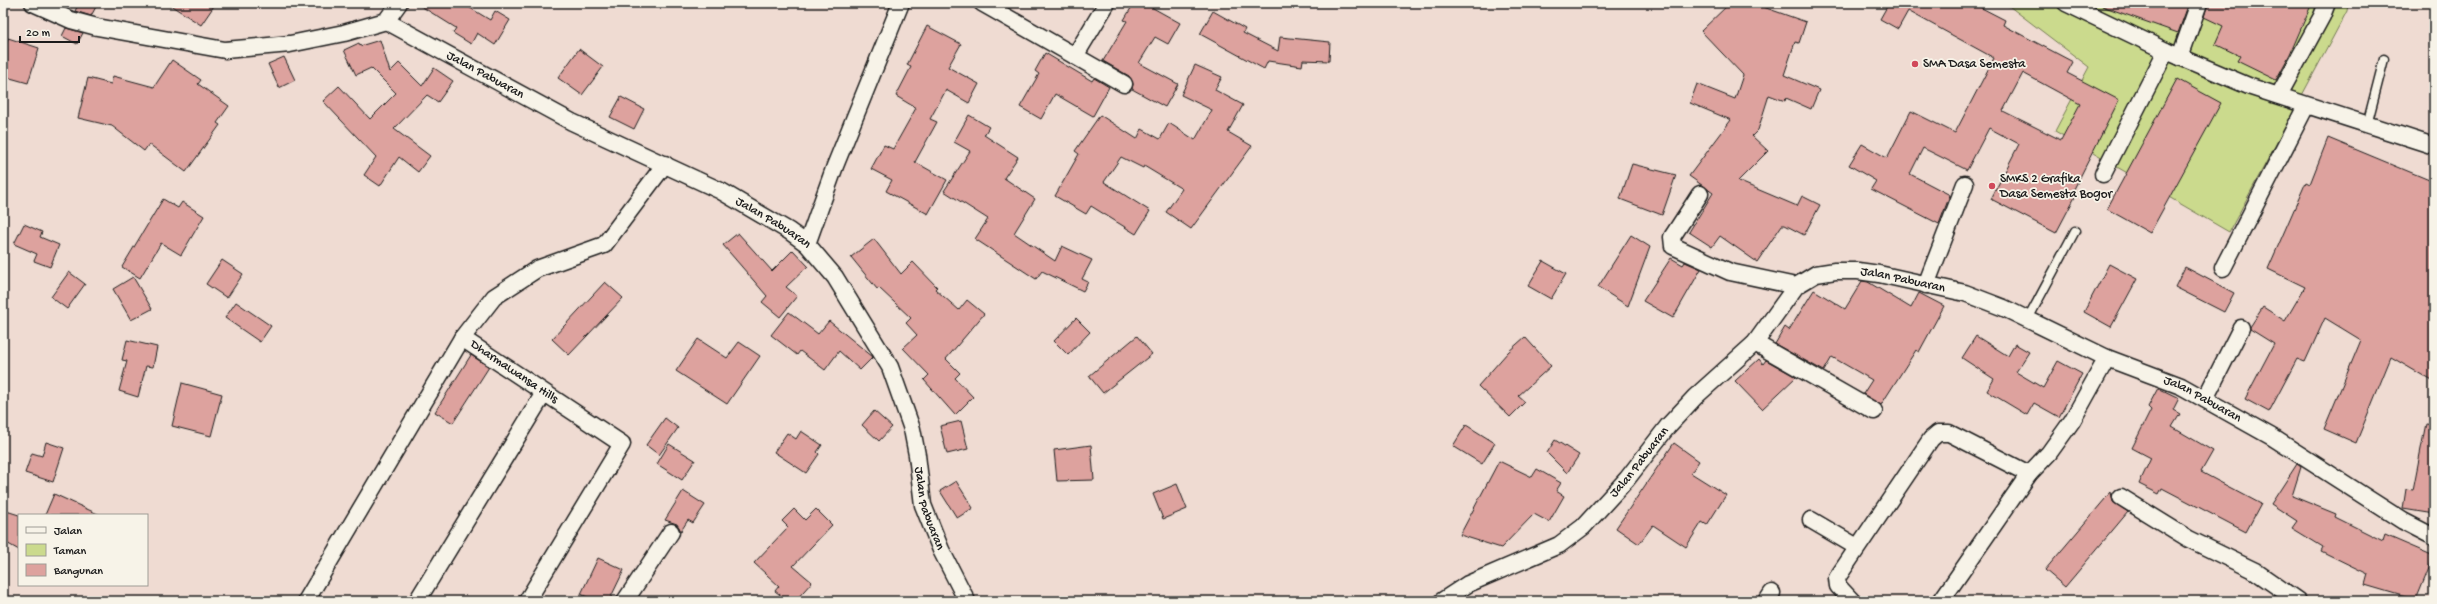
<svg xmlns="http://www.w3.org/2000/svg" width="2437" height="604" viewBox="0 0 2437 604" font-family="'Gochi Hand',sans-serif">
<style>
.green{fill:#cbda8d;stroke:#747b54}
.building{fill:#dda29e;stroke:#1c1c1c;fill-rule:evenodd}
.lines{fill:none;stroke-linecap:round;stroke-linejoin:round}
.lane-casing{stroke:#1c1c1c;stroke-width:11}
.street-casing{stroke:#1c1c1c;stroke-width:19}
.lane{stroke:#f7f3e8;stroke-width:8}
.street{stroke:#f7f3e8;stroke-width:16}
.poi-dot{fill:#d1495b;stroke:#f7f3e8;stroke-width:1.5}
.labels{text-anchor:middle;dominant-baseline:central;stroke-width:3.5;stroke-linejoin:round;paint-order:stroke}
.poi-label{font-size:13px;fill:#1c1c1c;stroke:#f7f3e8;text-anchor:start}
.street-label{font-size:13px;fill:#1c1c1c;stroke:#f7f3e8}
</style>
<rect width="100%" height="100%" fill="#efdbd2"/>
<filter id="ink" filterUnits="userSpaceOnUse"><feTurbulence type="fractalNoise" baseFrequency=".025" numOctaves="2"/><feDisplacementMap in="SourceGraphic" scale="8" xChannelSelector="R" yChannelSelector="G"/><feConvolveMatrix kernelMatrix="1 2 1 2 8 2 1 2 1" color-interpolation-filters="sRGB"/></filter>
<g filter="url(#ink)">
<polygon class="green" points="2005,3 2348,3 2347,11 2229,232 2055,131 2089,67"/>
<g class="building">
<polygon points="79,3 98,3 91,16 75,11"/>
<polygon points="167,3 216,3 201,25"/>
<polygon points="416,3 462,3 490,20 495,11 510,20 495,45 477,33 471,44 453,33 456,28"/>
<polygon points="1134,3 1144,3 1180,23 1168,44 1155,37 1139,63 1178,84 1165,107 1132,89 1133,84 1129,76 1103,61 1127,21 1124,20"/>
<polygon points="1730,3 1752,3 1806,22 1799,43 1795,42 1784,75 1819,90 1811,109 1786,98 1785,101 1769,95 1758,130 1752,136 1768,151 1738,181 1797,206 1802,196 1820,205 1804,235 1785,225 1782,225 1757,262 1720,236 1712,247 1689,232 1713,193 1689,176 1731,120 1690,103 1697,84 1735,99 1743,75 1701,31"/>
<path d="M1889,3H1972L2005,20L2003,25L2073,62L2067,73L2119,100L2071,195L2075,197L2056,233L1991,199L2019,144L1989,128L1967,170L1923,148L1910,174L1950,195L1939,224L1871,189L1876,181L1849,165L1862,144L1887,158L1911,111L1955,133L1994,58L1908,11L1898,29L1880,19ZM2023,73L2080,104L2061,140L2003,111Z"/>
<polygon points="2102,3 2189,3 2178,33 2102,6"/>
<polygon points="2208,3 2312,3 2290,54 2276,80 2237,61 2240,56 2215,44 2223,26 2204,17"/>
<polygon points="1213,11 1245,29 1243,33 1278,51 1280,37 1330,42 1329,61 1303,60 1302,66 1268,61 1264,69 1200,34"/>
<polygon points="927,26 961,44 948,67 979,84 969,103 946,90 930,119 937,122 915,162 947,180 928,214 886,191 892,180 871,169 884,145 893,149 916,108 896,96 911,67 907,65"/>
<polygon points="66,28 83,33 77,44 62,36"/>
<polygon points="8,38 39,48 28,83 3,76 3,54"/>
<polygon points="380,40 390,72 399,63 422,86 434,68 453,81 438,102 427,95 394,129 430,156 418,172 399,157 380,186 364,175 376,157 323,101 339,86 370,119 396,93 371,68 356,75 344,50 359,43 360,46"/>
<polygon points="579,49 603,67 582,95 558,78"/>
<polygon points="1045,53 1092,81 1094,78 1109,87 1093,116 1055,94 1041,119 1020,107 1039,74 1035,71"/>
<polygon points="284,57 295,80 279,88 268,64"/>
<polygon points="172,60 201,80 198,84 229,106 217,123 220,125 186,172 149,144 144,151 112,126 78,118 88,78 111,84 113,76 154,87"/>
<polygon points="1195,65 1222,77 1215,90 1243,105 1228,132 1252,146 1191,229 1166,212 1182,189 1144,166 1143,168 1121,157 1104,182 1150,211 1136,234 1091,206 1086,214 1055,196 1079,154 1075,151 1100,115 1137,139 1142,129 1160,139 1169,123 1195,140 1212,110 1181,95"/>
<polygon points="2177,79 2221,103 2150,233 2107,209"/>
<polygon points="621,97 644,109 634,129 610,117"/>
<polygon points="969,115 989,127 984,135 1018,157 1004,178 1035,199 1014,233 1055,261 1062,246 1092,260 1082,279 1088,282 1083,291 1042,271 1036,279 975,239 988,219 944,191 970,151 954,142"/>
<polygon points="2328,138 2434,182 2434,382 2391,357 2356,443 2324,429 2361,340 2325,318 2305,362 2297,359 2269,412 2245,399 2274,344 2250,329 2250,327 2263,307 2285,321 2305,287 2268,269 2306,182 2310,184"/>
<polygon points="1632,164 1676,175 1662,215 1620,199"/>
<polygon points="163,199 178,208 182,202 204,216 181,255 161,243 140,278 122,267"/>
<polygon points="24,224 42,232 40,237 59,245 50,267 34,261 37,254 14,244"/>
<polygon points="738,233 772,271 793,250 808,266 786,287 797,296 780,317 762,302 767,296 723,245"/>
<polygon points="1631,235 1650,247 1628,306 1598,287"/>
<polygon points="874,239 901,274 913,262 937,287 935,289 959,310 967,300 984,314 946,359 960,373 955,378 973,397 955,415 924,380 929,375 903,348 917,335 906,323 911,318 879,288 877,289 851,257"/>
<polygon points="1671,258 1683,265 1685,262 1701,269 1673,318 1643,301"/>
<polygon points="222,260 243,274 227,298 206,284"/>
<polygon points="1543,261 1566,274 1551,299 1528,286"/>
<polygon points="2109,264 2137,279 2111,327 2084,312"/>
<polygon points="2185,267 2234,293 2224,312 2175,287"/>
<polygon points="69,272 85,284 67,309 51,297"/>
<polygon points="133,277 152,309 131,320 113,289"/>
<polygon points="1862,281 1868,282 1911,308 1919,293 1944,306 1919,352 1916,350 1881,405 1863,394 1872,380 1832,357 1824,371 1775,344 1785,327 1789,330 1814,290 1845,309"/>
<polygon points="605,282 623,298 569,355 552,339"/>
<polygon points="236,302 271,326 260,342 225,318"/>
<polygon points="789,312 818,334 829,321 873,357 860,370 839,351 825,370 800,351 797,355 771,335"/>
<polygon points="1076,318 1090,332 1068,355 1054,341"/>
<polygon points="1137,336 1152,354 1103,393 1089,376"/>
<polygon points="1976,336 2008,356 2015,344 2029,352 2016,372 2043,388 2058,361 2082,374 2059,417 2034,403 2027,415 1987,391 1994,379 1962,358"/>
<polygon points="1525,337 1551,366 1518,396 1525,402 1510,417 1478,386 1508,352"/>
<polygon points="698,339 727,358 739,342 760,356 727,404 676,371"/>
<polygon points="127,340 157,347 153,367 146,366 138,397 119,391 127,361 122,360"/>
<polygon points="471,355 489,367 453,423 435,412"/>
<polygon points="1759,359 1763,364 1766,360 1796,377 1762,409 1735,381"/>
<polygon points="182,383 222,394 211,436 172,426"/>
<polygon points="2158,388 2179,398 2173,410 2180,414 2172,427 2213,451 2201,472 2261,504 2246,532 2162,488 2159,494 2139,484 2151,458 2132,448 2151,410 2148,407"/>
<polygon points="874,411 892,427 879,441 862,425"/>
<polygon points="665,418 678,428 659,455 646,445"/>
<polygon points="961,421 968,449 947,454 940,426"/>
<polygon points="2426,423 2434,424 2434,514 2403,509 2406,489 2413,490"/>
<polygon points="1466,425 1495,443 1482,464 1453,446"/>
<polygon points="801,431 822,445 817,452 819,454 806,473 774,452 787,433 796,439"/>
<polygon points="1555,440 1579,455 1567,473 1547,453"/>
<polygon points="46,442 64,448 53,482 25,473 32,453 42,456"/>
<polygon points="1674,443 1699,461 1691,473 1726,495 1707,525 1702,522 1686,547 1653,525 1639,544 1616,528"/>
<polygon points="669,444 695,460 682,480 657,464"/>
<polygon points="1091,445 1094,480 1057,481 1054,450"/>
<polygon points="1499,461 1532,477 1537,469 1561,483 1556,491 1564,496 1549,522 1534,514 1501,548 1460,535"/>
<polygon points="2297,464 2301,467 2292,496 2336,514 2335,517 2383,541 2385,535 2434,556 2416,600 2365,585 2368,574 2321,551 2323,547 2292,528 2297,521 2271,504"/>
<polygon points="956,481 973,508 957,518 940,491"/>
<polygon points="1177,484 1187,509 1163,519 1153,494"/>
<polygon points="683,491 705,505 693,523 688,520 681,531 677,524 665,520"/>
<polygon points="2111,492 2113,502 2128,512 2065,587 2045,570"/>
<polygon points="54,494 100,515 45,515"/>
<polygon points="794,509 805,520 816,509 832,525 793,566 812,582 795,601 788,601 775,591 779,586 754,563 788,527 782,521"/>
<polygon points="3,510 19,515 19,550 3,541"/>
<polygon points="598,558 624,570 609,601 595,601 581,594"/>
</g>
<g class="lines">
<defs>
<g id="lane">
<polyline points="2367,125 2384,59"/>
<polyline points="2028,319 2075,231"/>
</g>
<g id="street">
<polyline points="33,3 71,20 97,27 225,50 290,44 344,33 386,21 399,3"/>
<polyline points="982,3 1124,84"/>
<polyline points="2066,3 2166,51 2251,87 2434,146"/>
<path id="s1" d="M386,21L572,122L721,191L789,231L807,244L835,277L890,367L912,429L917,455L923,505L941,550L967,601"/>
<polyline points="1075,56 1107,3"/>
<polyline points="2180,57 2199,3"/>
<polyline points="2279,95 2322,16 2327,3"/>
<polyline points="2103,174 2166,51"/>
<polyline points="1700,194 1672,237 1673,246 1730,272 1796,286"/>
<polyline points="807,244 835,166 901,3"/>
<polyline points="2223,268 2306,106"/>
<polyline points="1926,285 1965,184"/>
<polyline points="1755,343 1874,411"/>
<polyline points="2205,399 2241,328"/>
<polyline points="2121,497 2189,539 2255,571 2298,601"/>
<polyline points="1811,520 1857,547"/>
<polyline points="306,601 462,338"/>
<polyline points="417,601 544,393"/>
<polyline points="527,601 622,444 462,338 494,297 537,269 604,245 665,164"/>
<polyline points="625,601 671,532"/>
<path id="s2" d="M1442,601L1468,584L1559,545L1583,527L1627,479L1668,426L1695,397L1755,343L1796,286L1816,274L1835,271H1858L1879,274L1965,293L2004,308L2107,358L2181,386L2272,437L2403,521L2434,537"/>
<polyline points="1767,601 1772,593"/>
<polyline points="1852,601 1838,586 1837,578 1931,439 1938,433 1949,433 2029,474"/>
<polyline points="1941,601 2029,474 2049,453 2072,421 2107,358"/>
</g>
</defs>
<use href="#lane" class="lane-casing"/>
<use href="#street" class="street-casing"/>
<use href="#lane" class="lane"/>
<use href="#street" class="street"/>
</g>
</g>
<g class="poi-dot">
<circle cx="1915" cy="64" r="4"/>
<circle cx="1992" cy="186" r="4"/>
</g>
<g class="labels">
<g class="poi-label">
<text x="1923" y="64">SMA Dasa Semesta</text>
<text x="2000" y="179">SMKS 2 Grafika<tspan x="2000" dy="15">Dasa Semesta Bogor</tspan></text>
</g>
<g class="street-label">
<text stroke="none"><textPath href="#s1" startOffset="113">Jalan Pabuaran</textPath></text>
<text stroke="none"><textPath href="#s1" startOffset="437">Jalan Pabuaran</textPath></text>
<text stroke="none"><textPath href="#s2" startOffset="594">Jalan Pabuaran</textPath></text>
<text transform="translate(514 372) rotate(34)">Dharmawansa Hills</text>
<text stroke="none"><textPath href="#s2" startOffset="918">Jalan Pabuaran</textPath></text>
<text stroke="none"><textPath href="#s2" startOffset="246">Jalan Pabuaran</textPath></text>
<text stroke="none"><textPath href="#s1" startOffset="773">Jalan Pabuaran</textPath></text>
</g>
</g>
<rect width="2437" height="604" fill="none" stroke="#f7f3e8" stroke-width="16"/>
<rect x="8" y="8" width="2421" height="588" fill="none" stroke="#1c1c1c" stroke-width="1.5" filter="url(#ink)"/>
<rect x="18" y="514" width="130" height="72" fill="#f7f3e8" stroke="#9f9d96"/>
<rect x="26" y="527" width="20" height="6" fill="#f7f3e8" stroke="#9f9d96"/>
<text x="54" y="534" font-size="12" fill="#1c1c1c">Jalan</text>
<rect x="26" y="544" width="20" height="12" fill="#cbda8d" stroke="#9f9d96"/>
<text x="54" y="554" font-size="12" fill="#1c1c1c">Taman</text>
<rect x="26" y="564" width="20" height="12" fill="#dda29e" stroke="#9f9d96"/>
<text x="54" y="574" font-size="12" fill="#1c1c1c">Bangunan</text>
<path d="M20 36v6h59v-6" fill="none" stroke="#1c1c1c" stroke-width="2"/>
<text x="26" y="36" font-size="12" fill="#1c1c1c" stroke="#f7f3e8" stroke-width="3" paint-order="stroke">20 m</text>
</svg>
